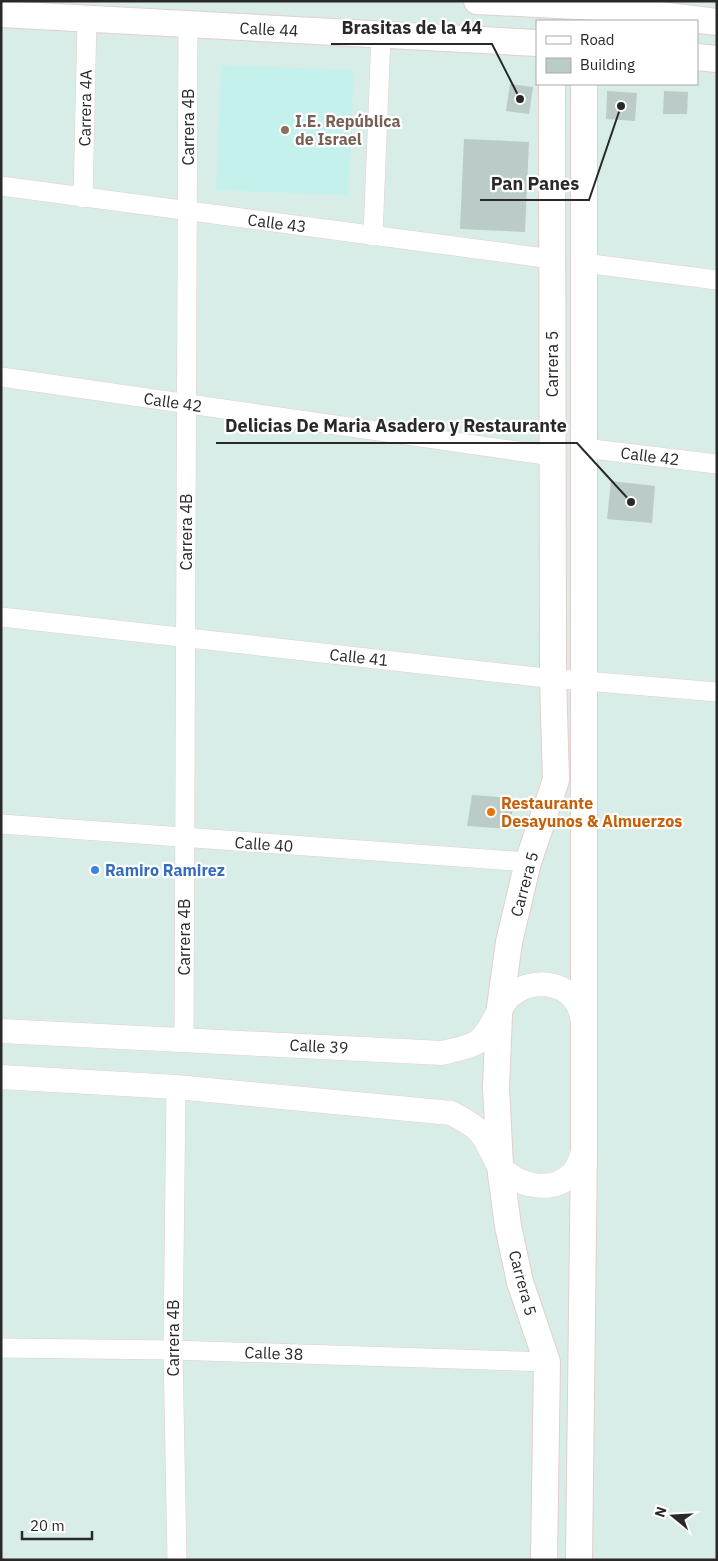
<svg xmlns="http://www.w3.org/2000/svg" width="718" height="1561" viewBox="0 0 718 1561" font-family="'IBM Plex Sans',sans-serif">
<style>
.education{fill:#c5f1ec}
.building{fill:#bbcbc8}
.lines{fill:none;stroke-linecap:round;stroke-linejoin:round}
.minor-casing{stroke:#e4cecd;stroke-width:20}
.tertiary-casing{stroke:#e4cecd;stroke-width:25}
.secondary-casing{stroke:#e4cecd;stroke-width:28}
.minor{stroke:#fff;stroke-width:19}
.tertiary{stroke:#fff;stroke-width:24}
.secondary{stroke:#fff;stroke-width:26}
.education-dot{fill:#8d6e63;stroke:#fff;stroke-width:2}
.food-dot{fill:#e8710a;stroke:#fff;stroke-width:2}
.shop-dot{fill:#3f7fe0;stroke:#fff;stroke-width:2}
.labels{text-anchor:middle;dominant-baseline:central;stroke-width:4.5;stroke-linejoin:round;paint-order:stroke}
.street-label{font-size:16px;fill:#292929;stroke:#fff}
.education-label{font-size:16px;font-weight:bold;fill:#785e54;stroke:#fff;text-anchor:start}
.food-label{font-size:16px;font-weight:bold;fill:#c56008;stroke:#fff;text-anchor:start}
.shop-label{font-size:16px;font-weight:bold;fill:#366cbe;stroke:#fff;text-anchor:start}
.leader{fill:none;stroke:#292929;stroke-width:2}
.callout-dot{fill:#292929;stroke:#fff;stroke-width:2}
.callout-label{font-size:18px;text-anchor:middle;font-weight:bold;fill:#292929;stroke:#fff;stroke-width:4.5;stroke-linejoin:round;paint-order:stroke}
</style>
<rect width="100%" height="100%" fill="#d8ede8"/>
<polygon class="education" points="221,65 354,70 348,195 216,190"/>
<g class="building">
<polygon points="510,84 533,87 529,114 506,111"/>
<polygon points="607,91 637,93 635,121 606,119"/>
<polygon points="664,91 688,92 687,114 663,114"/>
<polygon points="464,139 529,142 525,232 460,229"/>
<polygon points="611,481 655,486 652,523 607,519"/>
<polygon points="472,795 515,798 509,829 467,826"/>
</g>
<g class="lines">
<defs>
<g id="minor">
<polyline points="1,186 552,259"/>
<polyline points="83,198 87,19"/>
<polyline points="373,236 381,36"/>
<polyline points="584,263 717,280"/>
<polyline points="1,377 552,456"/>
<polyline points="584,448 717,464"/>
<polyline points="1,617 537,677 717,692"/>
<polyline points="1,824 528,862"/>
<polyline points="184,1039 188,24"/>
<polyline points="176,1087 173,1350 177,1560"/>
<polyline points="1,1348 173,1350 547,1362"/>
</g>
<g id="tertiary">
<path d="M1,1031L442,1053C453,1050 469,1048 479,1041C492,1030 498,1007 510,996C530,978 567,980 579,1007C582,1013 582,1020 584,1026"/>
<path d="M1,1077L176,1087L451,1113C460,1118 473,1124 480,1132C488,1141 492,1155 499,1165C516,1186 550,1194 571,1175C579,1168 581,1158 584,1148"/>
</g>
<g id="secondary">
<polyline points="477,1 597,7 717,22"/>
<polyline points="1,14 537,43"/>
<polyline points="697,57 717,59"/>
<polyline points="544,1560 547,1362 520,1282 508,1226 500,1166 496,1087 499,1015 509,942 528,862 556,780 553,678 552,84"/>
<polyline points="579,1560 584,1148 584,84"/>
</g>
</defs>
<use href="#minor" class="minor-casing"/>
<use href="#tertiary" class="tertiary-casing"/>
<use href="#secondary" class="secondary-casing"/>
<use href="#minor" class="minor"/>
<use href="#tertiary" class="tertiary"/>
<use href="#secondary" class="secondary"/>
</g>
<circle class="education-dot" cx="285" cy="130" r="5"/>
<circle class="food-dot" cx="491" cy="812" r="5"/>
<circle class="shop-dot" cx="95" cy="870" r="5"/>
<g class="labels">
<g class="street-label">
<text transform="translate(269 29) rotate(3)">Calle 44</text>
<text transform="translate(85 108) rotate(-89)">Carrera 4A</text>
<text transform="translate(188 127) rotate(-90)">Carrera 4B</text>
<text transform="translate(277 223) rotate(7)">Calle 43</text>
<text transform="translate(552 364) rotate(-90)">Carrera 5</text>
<text transform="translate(173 402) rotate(8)">Calle 42</text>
<text transform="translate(650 456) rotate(7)">Calle 42</text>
<text transform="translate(186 532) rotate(-90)">Carrera 4B</text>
<text transform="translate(359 657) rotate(6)">Calle 41</text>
<text transform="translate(264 844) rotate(4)">Calle 40</text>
<text transform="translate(524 884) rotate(-75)">Carrera 5</text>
<text transform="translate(184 937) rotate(-90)">Carrera 4B</text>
<text transform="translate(319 1046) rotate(3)">Calle 39</text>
<text transform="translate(523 1283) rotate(75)">Carrera 5</text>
<text transform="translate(173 1338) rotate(-90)">Carrera 4B</text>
<text transform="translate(274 1353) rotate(2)">Calle 38</text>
</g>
<g class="education-label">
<text x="295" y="121">I.E. República<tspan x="295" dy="18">de Israel</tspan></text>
</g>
<g class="food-label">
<text x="501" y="803">Restaurante<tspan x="501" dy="18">Desayunos &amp; Almuerzos</tspan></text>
</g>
<g class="shop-label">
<text x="105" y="870">Ramiro Ramirez</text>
</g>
</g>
<path class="leader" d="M520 99L492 44H331M621 106L589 200H480M631 502L577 443H216"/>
<g class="callout-dot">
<circle cx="520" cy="99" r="5"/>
<circle cx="621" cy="106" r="5"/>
<circle cx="631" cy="502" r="5"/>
</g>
<g class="callout-label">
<text x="412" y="34">Brasitas de la 44</text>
<text x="535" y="190">Pan Panes</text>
<text x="396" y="432">Delicias De Maria Asadero y Restaurante</text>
</g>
<rect width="718" height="1561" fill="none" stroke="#292929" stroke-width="5"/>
<rect x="536" y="20" width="162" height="65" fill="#ffffff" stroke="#a9a9a9"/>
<rect x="546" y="36" width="25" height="8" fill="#ffffff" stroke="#a9a9a9"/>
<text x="580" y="45" font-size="15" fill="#292929">Road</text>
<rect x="546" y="58" width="25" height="15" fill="#bbcbc8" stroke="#a9a9a9"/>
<text x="580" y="70" font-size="15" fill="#292929">Building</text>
<g transform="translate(673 1516) rotate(288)" stroke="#ffffff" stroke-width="4" paint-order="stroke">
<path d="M0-4L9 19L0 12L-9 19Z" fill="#292929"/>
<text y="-8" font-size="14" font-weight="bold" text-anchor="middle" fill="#292929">N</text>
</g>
<path d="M22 1531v8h70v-8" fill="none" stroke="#292929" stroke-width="2.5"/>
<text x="30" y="1531" font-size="15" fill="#292929" stroke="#ffffff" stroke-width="4" paint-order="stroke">20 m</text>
</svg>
